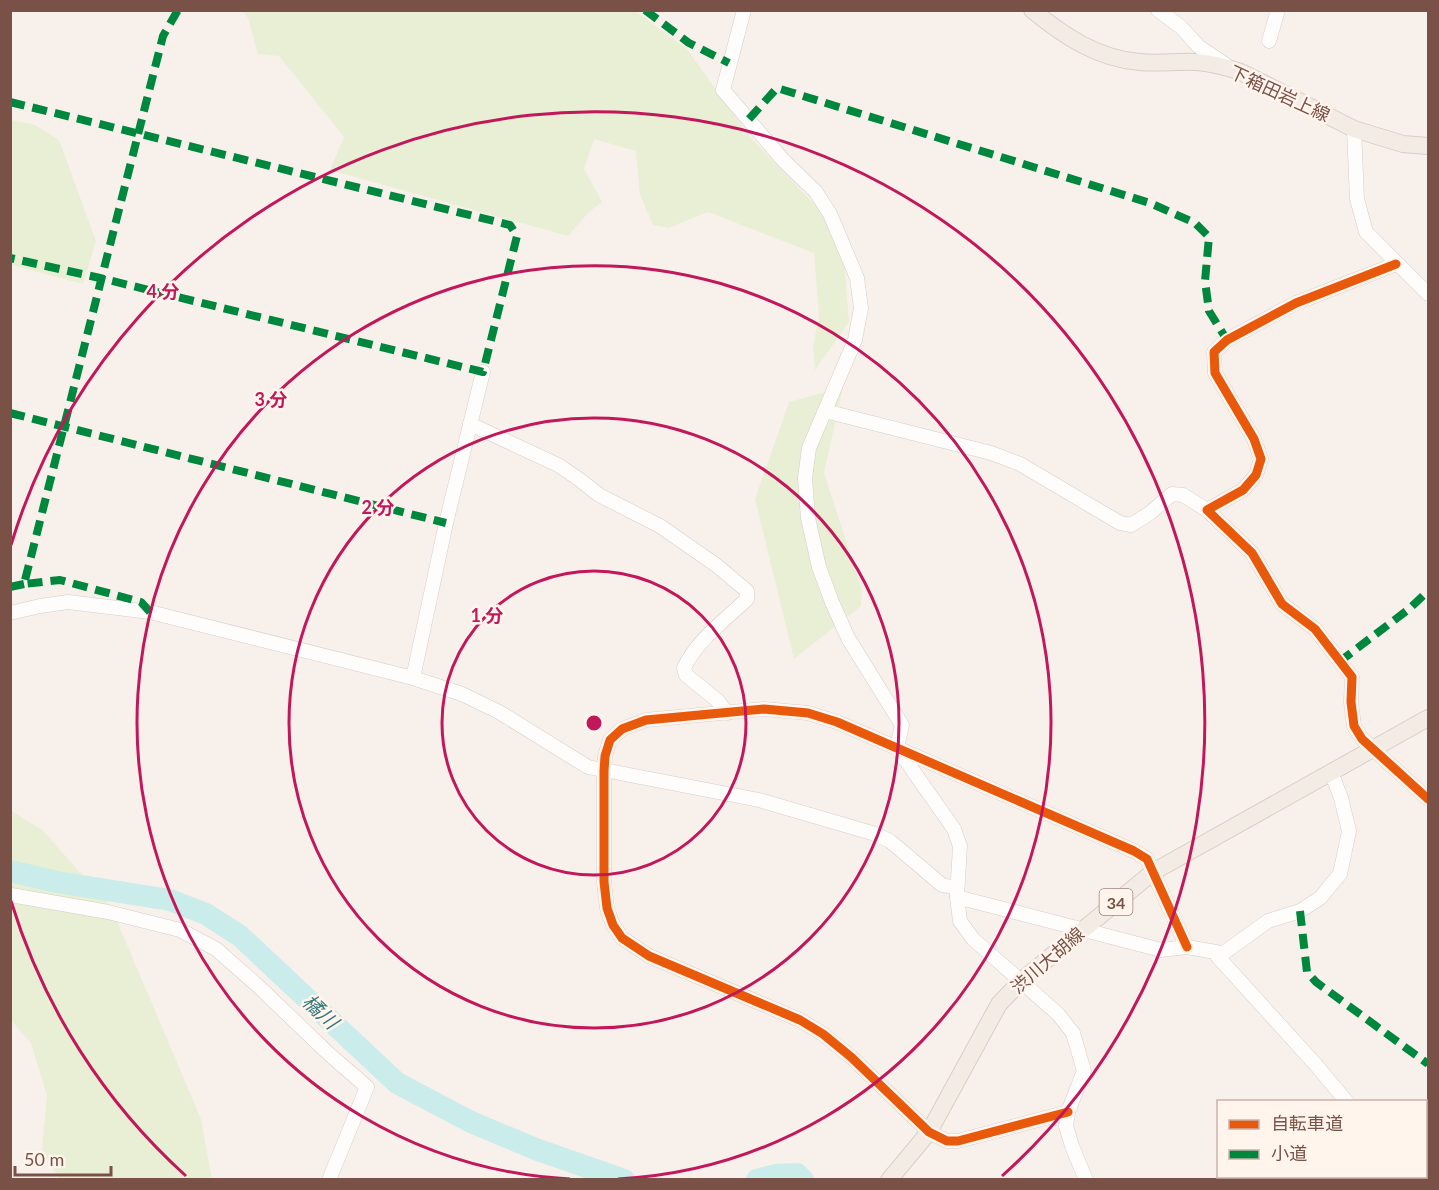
<svg xmlns="http://www.w3.org/2000/svg" width="1439" height="1190" viewBox="0 0 1439 1190" font-family="Lato,'Noto Sans JP',sans-serif">
<style>
.green{fill:#e8efd4}
.lines{fill:none;stroke-linecap:round;stroke-linejoin:round}
.river{stroke:#caecea;stroke-width:22}
.minor-casing{stroke:#d7ccc8;stroke-width:15}
.major-casing{stroke:#dacdc8;stroke-width:18}
.minor{stroke:#fefdfc;stroke-width:14}
.major{stroke:#f3ece5;stroke-width:16}
.quiet{stroke:#00873e;stroke-width:8;stroke-dasharray:15 8;stroke-linecap:butt}
.cycleway-casing{stroke:#fff5ed;stroke-width:13}
.cycleway{stroke:#e8590c;stroke-width:9}
.ring{fill:none;stroke:#c2185b;stroke-width:3}
.labels{text-anchor:middle;dominant-baseline:central;stroke-width:5;stroke-linejoin:round;paint-order:stroke}
.shield{fill:#fff5ed;stroke:#a28279;stroke-width:1.5}
.shield-label{font-size:16px;font-weight:bold;fill:#7a5147}
.street-label{font-size:18px;fill:#7a5147;stroke:#fff5ed}
.water-label{font-size:20px;font-style:italic;fill:#367979;stroke:#fff5ed}
.centre{fill:#c2185b;stroke:#fff5ed;stroke-width:3}
.ring-label{font-size:18px;text-anchor:middle;font-weight:bold;fill:#c2185b;stroke:#fff5ed;stroke-width:5;stroke-linejoin:round;paint-order:stroke}
</style>
<rect width="100%" height="100%" fill="#f8f1eb"/>
<g class="green">
<polygon points="242,11 635,11 687,49 750,137 821,211 844,262 849,322 815,370 813,347 819,316 814,253 708,212 668,228 653,225 640,195 636,151 594,139 584,169 602,202 589,212 568,236 330,170 344,137 279,56 258,54 248,18"/>
<polygon points="11,120 35,125 59,140 96,241 83,284 11,265"/>
<polygon points="843,387 824,473 862,590 861,606 794,659 755,499 789,402"/>
<polygon points="10,810 42,830 111,907 201,1119 212,1179 59,1179 42,1149 47,1096 31,1043 11,1020"/>
</g>
<g class="lines">
<g class="river">
<polyline points="10,871 57,882 170,900 206,914 240,936 397,1083 471,1122 538,1150 624,1180"/>
<polyline points="757,1180 776,1175 797,1174 803,1180"/>
</g>
<defs>
<g id="minor">
<polyline points="744,10 723,90 784,161 816,192 830,214 857,278 861,308 855,340 809,448 805,478 808,518 819,567 832,602 848,638 902,725 897,748 954,829 960,846 957,897 960,921 973,939 1058,1014 1073,1033 1084,1071 1068,1112 1066,1126 1072,1146 1086,1180"/>
<polyline points="1158,10 1181,27 1198,46 1226,65"/>
<polyline points="1269,41 1278,10"/>
<polyline points="1354,129 1357,199 1366,232 1428,294"/>
<polyline points="1396,264 1296,303 1227,340 1214,352 1215,373 1254,439 1261,459 1256,475 1243,490 1207,510 1252,553 1282,604 1315,629 1352,677 1351,702 1354,726 1362,739 1428,799"/>
<polyline points="825,411 991,453 1020,464 1120,523 1131,525 1150,513 1172,494 1183,495 1207,510"/>
<path d="M470,424L558,465L580,480L599,495L660,526L716,565L747,591V599C725,620 697,640 684,668L686,675L718,701L727,713"/>
<polyline points="10,613 40,606 68,602 150,612 413,678 462,694 499,712 588,767 759,800 872,833 890,841 942,885 957,888"/>
<polyline points="413,678 446,523 483,372"/>
<polyline points="11,895 108,912 180,930 216,949 257,985 329,1054 367,1087 329,1180"/>
<polyline points="957,897 1161,950 1187,947 1216,952 1218,957 1316,1065 1347,1102"/>
<polyline points="1218,957 1268,921 1300,911 1320,898 1340,874 1349,831 1341,798 1331,772"/>
<polyline points="1068,1112 958,1141 947,1141 929,1132 851,1057 823,1034 800,1020 649,956 622,938 613,925 607,908 604,882 604,771 605,756 610,740 622,729 646,720 764,709 808,713 837,722 1134,851 1147,859 1187,947"/>
<polyline points="1409,1176 1411,1180"/>
</g>
<g id="major">
<path d="M1032,10C1064,36 1098,59 1140,62C1158,64 1177,61 1196,62C1211,63 1226,67 1241,72L1354,129L1403,144L1428,146"/>
<polyline points="889,1180 929,1132 999,1004 1021,981 1153,872 1428,718"/>
</g>
</defs>
<use href="#minor" class="minor-casing"/>
<use href="#major" class="major-casing"/>
<use href="#minor" class="minor"/>
<use href="#major" class="major"/>
<g class="quiet">
<polyline points="645,10 689,43 729,63"/>
<polyline points="10,102 510,225 517,236 483,372 100,278 10,258"/>
<polyline points="749,119 777,88 1150,203 1195,223 1209,237 1205,281 1209,311 1227,340"/>
<polyline points="10,413 446,523"/>
<polyline points="10,587 24,584"/>
<polyline points="150,612 141,602 60,580 24,584 163,36 178,10"/>
<polyline points="1339,662 1409,609 1428,591"/>
<polyline points="1300,911 1307,972 1316,982 1428,1064"/>
</g>
<defs>
<g id="cycleway">
<polyline points="1396,264 1296,303 1227,340 1214,352 1215,373 1254,439 1261,459 1256,475 1243,490 1207,510 1252,553 1282,604 1315,629 1352,677 1351,702 1354,726 1362,739 1428,799"/>
<polyline points="1068,1112 958,1141 947,1141 929,1132 851,1057 823,1034 800,1020 649,956 622,938 613,925 607,908 604,882 604,771 605,756 610,740 622,729 646,720 764,709 808,713 837,722 1134,851 1147,859 1187,947"/>
</g>
</defs>
<use href="#cycleway" class="cycleway-casing"/>
<use href="#cycleway" class="cycleway"/>
</g>
<g class="ring">
<circle cx="594" cy="723" r="152"/>
<circle cx="594" cy="723" r="305"/>
<path d="M570 1179A457 457 0 1 1 618 1179"/>
<path d="M186 1176A610 610 0 0 1 11 901M11 545A610 610 0 1 1 1002 1176"/>
</g>
<g class="labels">
<rect class="shield" x="1099.5" y="889" width="33" height="26" rx="4.5"/>
<g class="shield-label">
<text x="1116" y="902">34</text>
</g>
<g class="street-label">
<text transform="translate(1280 93) rotate(25)">下箱田岩上線</text>
<text transform="translate(1047 960) rotate(-41)">渋川大胡線</text>
</g>
<g class="water-label">
<text transform="translate(321 1011) rotate(43)">橘川</text>
</g>
</g>
<circle cx="594" cy="723" r="9" class="centre"/>
<g class="ring-label">
<text x="163" y="298">4 分</text>
<text x="271" y="406">3 分</text>
<text x="378" y="514">2 分</text>
<text x="487" y="622">1 分</text>
</g>
<rect width="1439" height="1190" fill="none" stroke="#7a5147" stroke-width="24"/>
<rect x="1217" y="1100" width="210" height="78" fill="#fff5ed" stroke="#cab3ab" stroke-width="1.5"/>
<rect x="1229" y="1120" width="30" height="9" fill="#e8590c" stroke="#cab3ab" stroke-width="1.5"/>
<text x="1271" y="1130" font-size="18" fill="#7a5147">自転車道</text>
<rect x="1229" y="1150" width="30" height="9" fill="#00873e" stroke="#cab3ab" stroke-width="1.5"/>
<text x="1271" y="1160" font-size="18" fill="#7a5147">小道</text>
<path d="M15 1166v9h96v-9" fill="none" stroke="#7a5147" stroke-width="3"/>
<text x="24" y="1166" font-size="18" fill="#7a5147" stroke="#fff5ed" stroke-width="4.5" paint-order="stroke">50 m</text>
</svg>
